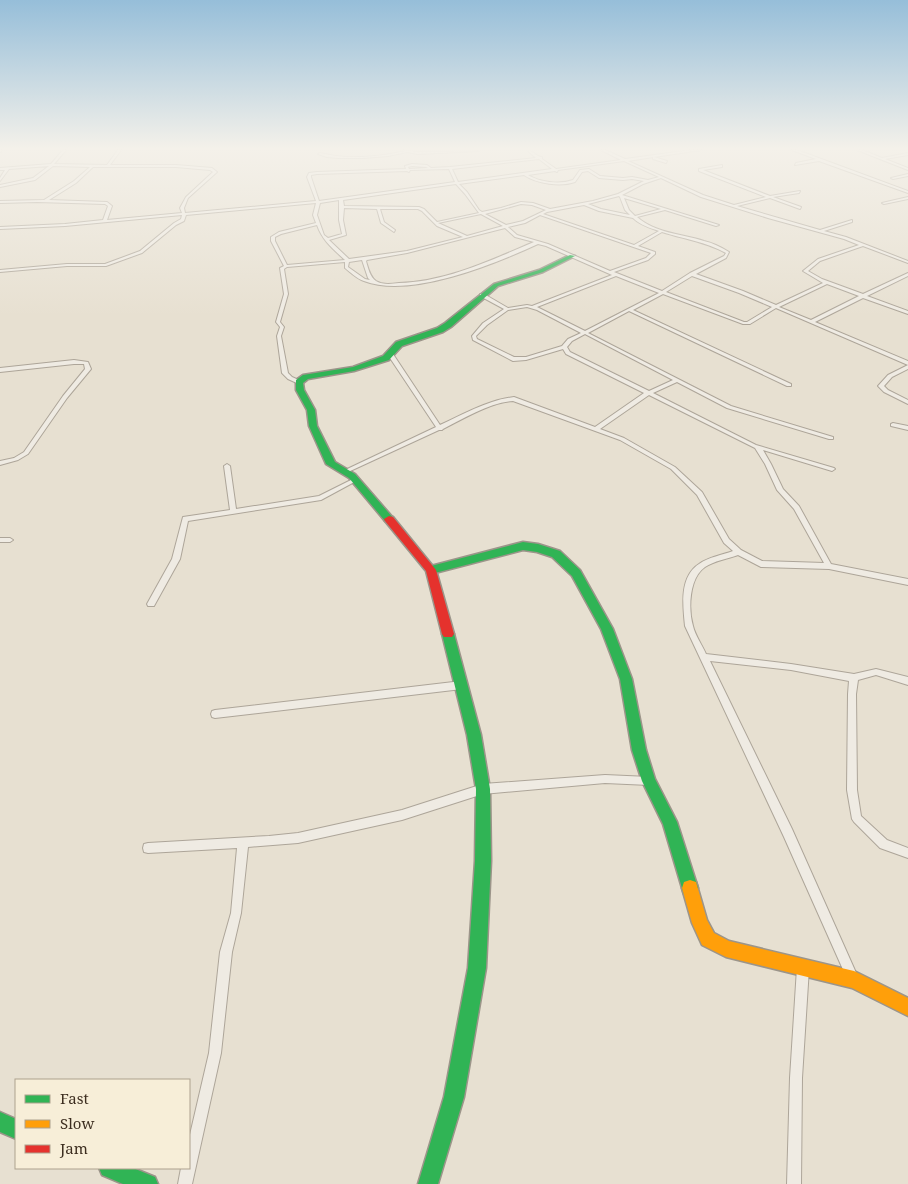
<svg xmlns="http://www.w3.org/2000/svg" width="908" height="1184" viewBox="0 0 908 1184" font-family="'Noto Serif',serif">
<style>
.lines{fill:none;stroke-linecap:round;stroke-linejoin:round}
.street-casing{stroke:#ada599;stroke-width:2}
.fast-casing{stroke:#9c958a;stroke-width:3}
.slow-casing{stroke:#9c958a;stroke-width:3}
.jam-casing{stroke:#9c958a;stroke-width:3}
.street{fill:#efebe3;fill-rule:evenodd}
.fast{fill:#30b455;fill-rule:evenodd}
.slow{fill:#ff9f0a;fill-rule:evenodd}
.jam{fill:#e5322d;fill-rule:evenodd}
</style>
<rect width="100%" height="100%" fill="#e7e0d1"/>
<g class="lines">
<defs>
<g id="street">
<rect x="0" y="150" width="1" height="2"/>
<path d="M63,150H66L54,164L107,165L118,150H121L110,165H176L212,168L217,172L188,198L184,208L185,213L316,201L307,177L309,173L317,172L406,169L405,166L412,164L427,165L431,168L450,167L536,158L527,150C533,150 536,157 542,157V159L556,169L621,160L601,150H605L625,159L691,150H701L654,157L667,161L666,163L653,159V157L628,161L703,195L734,205L766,197L699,171V169L722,165V167L703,170L770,196L800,191L799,193L773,197L801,207L800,209L770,198L737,206L820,230L852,220V222L824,231L846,237L908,261V263L863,246L820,261L808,271L822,279L863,294L908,273V276L867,296L908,311V314L863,298L815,322L908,361V365L776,308L750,324H743L663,294L633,310L791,384V386H787L629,311L588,333L731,406L833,437V439H829L727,408L677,382L653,393L756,445L834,468L835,469L832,471L763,450L771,464L783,489L799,506L831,564L908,579V585L829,569L761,567L738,555C727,559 714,561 705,567C689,578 688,609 693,626C695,635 702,645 706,654L791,664L854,674L876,669L908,677V685L876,675L858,680L856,694L857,790L861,816L887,840L908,848V858L880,848L854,822L852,819L847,790L848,694L849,681L791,670L710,661L792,829L857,975L859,979L857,983L853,985L849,983L784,837L685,626C683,606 679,577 699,564C709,557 722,555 733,551L724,543L697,495L671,469L620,440L513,401C489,403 465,418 443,429L442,430H439L348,472L346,473L343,471L436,427L388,355L389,354H393L440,425C464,414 488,400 514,397L595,427L644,393L566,354L563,349L526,360L513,361L473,340L472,336L483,323L504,309L480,296V294H484L508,308L527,305L532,306L612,275L546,246L538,244C495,264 410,299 364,281C357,279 350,272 345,268V262L287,267L284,269L288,294L280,322L284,327L281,336L288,373L292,377L301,381L302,382L299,384L288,379L282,373L277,336L280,327L276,322L284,294L280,268L284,266L271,241V237L279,232L316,223L313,215L316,203L186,215L184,221L176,225L142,253L106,266H67L0,272V270L67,264H105L140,251L174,223L181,219L182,215L65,226L0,229V227L65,224L103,220L108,206L105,204L37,202L0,203V201L44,200L74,181L90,167L53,166L35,180L0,187V185L33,178L49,166L9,169L0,181V178L5,170H0V168L51,164ZM539,159L552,169L458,182L452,169ZM624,161L659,177L648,180L632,177L623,178L600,176L589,169L580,170L573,180C559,185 540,182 528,175L555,171L557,172L558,170ZM412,166L426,167L428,168L409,169L408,167ZM93,167H176L210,170L213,172L186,197L180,208L182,213L107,220L112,206L107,202L49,200L76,183ZM449,169L455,182L319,201L311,177V175L317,174L407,171L409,172L410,170ZM588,171L599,178L623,180L632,179L644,181L618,194L593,201L550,209L533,203L521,202L501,208L482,212L479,210L467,192L459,184L524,175C537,184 561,187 575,182L582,172ZM661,178L701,197L768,218L844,239L859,245L818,259L803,271L823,283L776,305L743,291L696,274L726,258L729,252C721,247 713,243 704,241C682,234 655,233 637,217L665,210L716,226L719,225L622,195L643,184ZM456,184L465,194L479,213L437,222L424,209L419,207L344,206L343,200ZM619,196L620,197L625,210L630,215L601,209L588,204ZM624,198L661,209L635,216L629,210ZM339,200V220L342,234L328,238L324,235L317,215L320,203ZM521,204L532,205L546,210L523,221L506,225L485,214ZM584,205L599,211L633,218C640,225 650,228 659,231L634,245L543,214L547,212ZM344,208L377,209L381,223L394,232L395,230L384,222L380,209H418L422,211L437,226L463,237L407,251L349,259L329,240L346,235L343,220ZM481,214L503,226L467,236L438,223ZM540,215L651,253L646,258L610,271L548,244L517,235L508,227L525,223ZM317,225C322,240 333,249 345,260L287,265L275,241V237L281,234ZM505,228L515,237L534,242C491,260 446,282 399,283C391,284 383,285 376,281C370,277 368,268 366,261L367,260L407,253ZM662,232C684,239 706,242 726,253L724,256L690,273L662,291L614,272L648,260L655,254V252L638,246ZM362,260L368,278L370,280L365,279L348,267L349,262ZM616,276L659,293L585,331L537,307ZM692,276L739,293L772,307L747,322H744L666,292ZM827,284L859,296L811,320L779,307ZM527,307L537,310L581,333L568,339L562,346L526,357H514L477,339L476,336L487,325L508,310ZM585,334L673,380L649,391L570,352L567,347L572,341ZM649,395L755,448L765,464L777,490L794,509L824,563L762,561L741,550L729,539L702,492L675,467L624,438L600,429Z"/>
<path d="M402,150L418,152L479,151L418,154L407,152L388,156L363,158H338L327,157L318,154L320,153C347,160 379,157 405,151Z"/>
<polygon points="792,150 797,150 908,191 908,193 819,161 795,165 796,163 816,159"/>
<polygon points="857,150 862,150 882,158 908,153 908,155 885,159 908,168 908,170"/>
<polygon points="908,174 908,176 893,179 891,178"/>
<polygon points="908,197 908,199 884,204 882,203"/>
<polygon points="74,360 88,362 91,369 67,398 28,454 18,460 0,465 0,461 14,458 24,452 63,396 85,369 84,364 74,364 0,372 0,368"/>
<polygon points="908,365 908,369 892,377 884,386 888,390 908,400 908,404 884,392 878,386 888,375"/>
<polygon points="893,423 908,426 908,430 891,426 891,424"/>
<polygon points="227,464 230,466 236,509 319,496 353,479 357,479 358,480 321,500 188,521 180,559 154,606 148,606 147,604 172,559 183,517 230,510 224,466"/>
<polygon points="0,538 10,538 13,540 10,542 0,542"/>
<polygon points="462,681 465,682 466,685 465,688 462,689 215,718 212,717 211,714 212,711 215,710"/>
<polygon points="605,775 649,777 652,778 654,781 652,784 649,785 605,783 483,794 402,820 298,843 248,847 241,913 232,952 221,1053 192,1184 178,1184 181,1168 189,1168 189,1139 209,1053 220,952 231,913 237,848 148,853 144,852 143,848 144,844 148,843 269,836 298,833 402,810 483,784"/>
<polygon points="803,962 807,964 809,968 802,1078 801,1184 787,1184 790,1078 797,968 799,964"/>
</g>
<g id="fast">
<polygon points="570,255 575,256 543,272 498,286 451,327 443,332 402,346 389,360 354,371 308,379 303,383 304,390 315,410 317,426 335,462 355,474 394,519 393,521 385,521 349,478 326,464 309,426 307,410 296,390 296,380 303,375 353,367 383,356 396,342 437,328 445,323 494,284 539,270"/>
<polygon points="523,542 538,544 560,551 580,570 613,629 632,679 646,750 655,779 677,822 698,888 696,894 690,896 684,894 682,888 663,824 642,781 632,750 620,679 601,629 572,576 552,557 537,552 523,550 431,574 426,570 431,566"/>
<polygon points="448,629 452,631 454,634 481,735 490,789 491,861 486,968 464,1097 438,1184 418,1184 444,1097 468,968 475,861 476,789 467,735 442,634 444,631"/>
<polygon points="0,1112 16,1119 16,1139 0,1132"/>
<polygon points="99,1168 133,1168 155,1177 158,1184 123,1184 102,1175"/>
</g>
<polygon id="slow" points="690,880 696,882 707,920 714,933 729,941 854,971 908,998 908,1016 852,988 726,957 702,945 692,923 682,888 684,882"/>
<polygon id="jam" points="389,516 393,517 436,570 454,634 452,637 444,637 442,634 426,571 385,521 384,519"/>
</defs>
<use href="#street" class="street-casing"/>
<use href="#fast" class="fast-casing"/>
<use href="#slow" class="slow-casing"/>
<use href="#jam" class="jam-casing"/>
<use href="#street" class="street"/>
<use href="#fast" class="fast"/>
<use href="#slow" class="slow"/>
<use href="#jam" class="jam"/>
</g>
<linearGradient id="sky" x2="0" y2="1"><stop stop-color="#96bed9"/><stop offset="0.47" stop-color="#f4f1ea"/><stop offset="1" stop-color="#f4f1ea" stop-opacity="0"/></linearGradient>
<rect width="908" height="316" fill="url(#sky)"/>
<rect x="15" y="1079" width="175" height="90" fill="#f7eed8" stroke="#ada18e"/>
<rect x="25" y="1095" width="25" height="8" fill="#30b455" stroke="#ada18e"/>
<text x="60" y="1104" font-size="15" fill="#3d2e20">Fast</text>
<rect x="25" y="1120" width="25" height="8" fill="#ff9f0a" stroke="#ada18e"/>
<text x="60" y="1129" font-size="15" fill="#3d2e20">Slow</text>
<rect x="25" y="1145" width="25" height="8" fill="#e5322d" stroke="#ada18e"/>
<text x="60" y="1154" font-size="15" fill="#3d2e20">Jam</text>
</svg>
